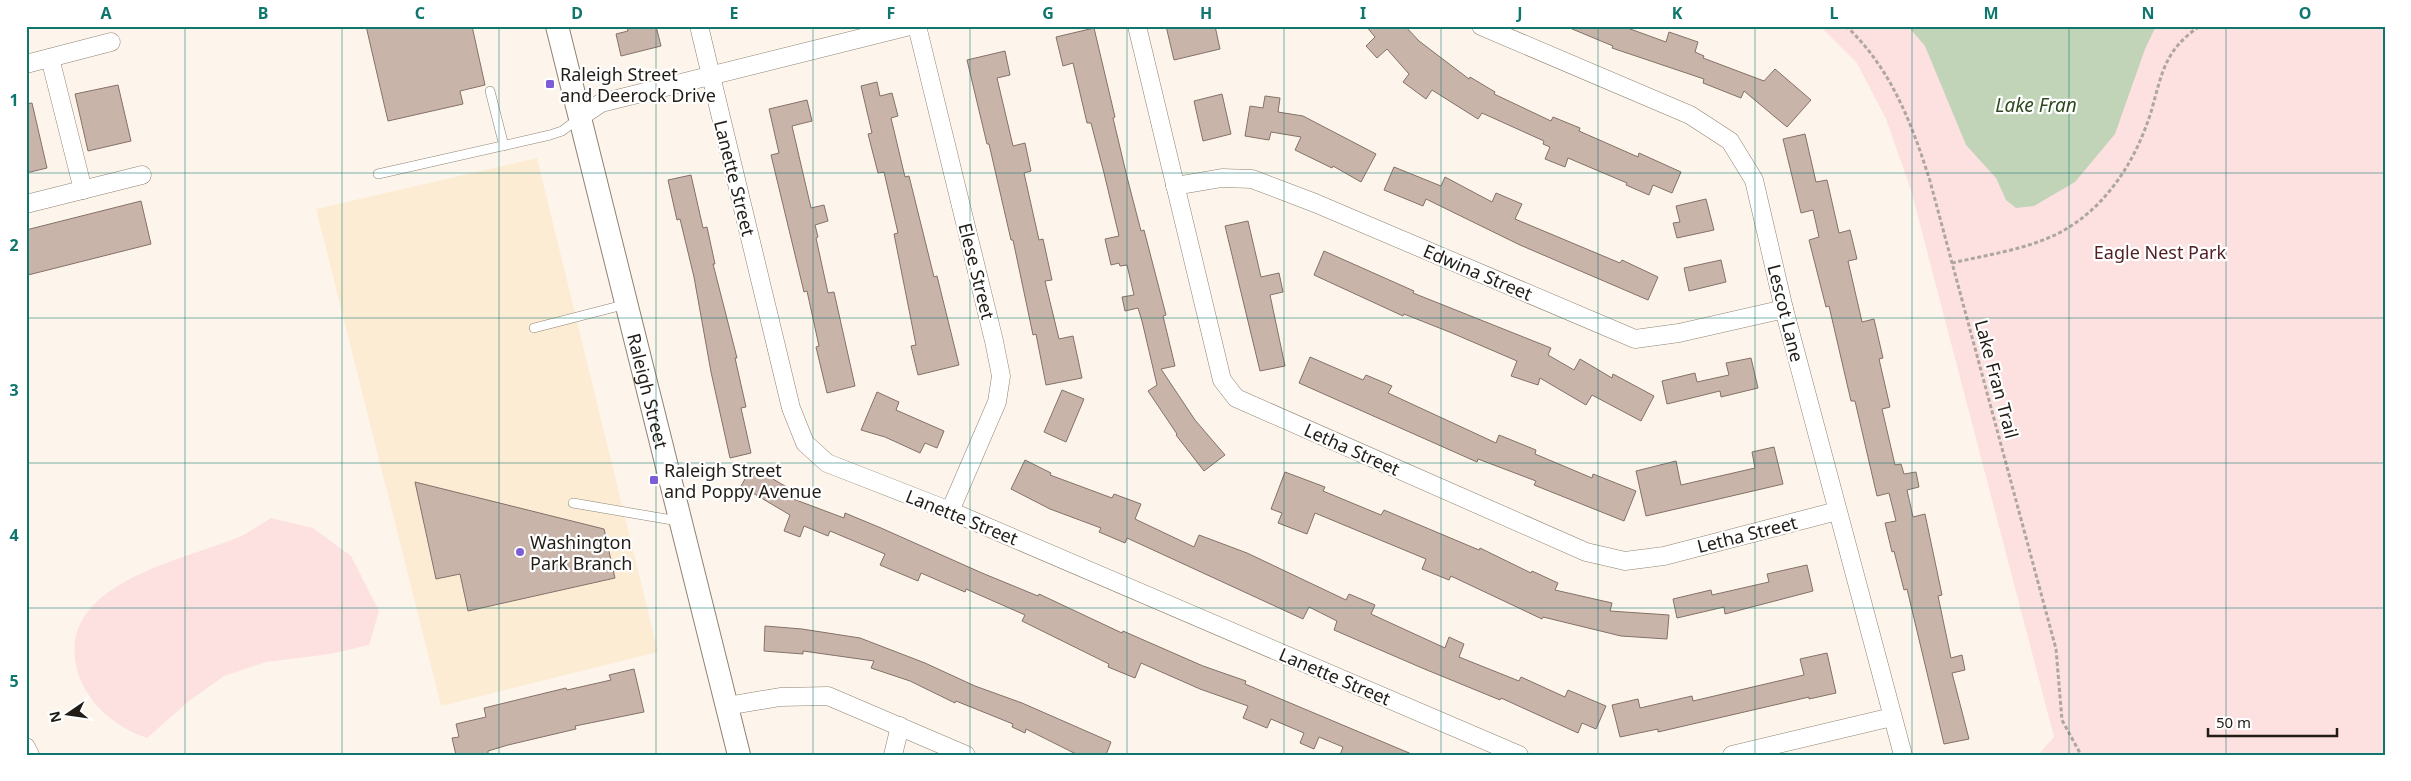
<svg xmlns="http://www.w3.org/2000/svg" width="2411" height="781" viewBox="0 0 2411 781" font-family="'Noto Sans',sans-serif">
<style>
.built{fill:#fdecd4}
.green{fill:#fde0e0}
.water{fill:#c1d4b8}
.building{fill:#c9b4aa;stroke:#847168}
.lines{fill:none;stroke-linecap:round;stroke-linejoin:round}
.service-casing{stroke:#8e8372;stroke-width:10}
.minor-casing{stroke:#8e8372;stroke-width:19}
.tertiary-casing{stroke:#8e8372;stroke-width:24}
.path{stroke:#aea79f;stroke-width:3;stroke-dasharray:4 2.5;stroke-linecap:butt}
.service{stroke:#fff;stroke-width:9}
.minor{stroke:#fff;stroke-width:18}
.tertiary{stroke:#fff;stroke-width:22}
.grid{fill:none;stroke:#0f766e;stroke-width:1;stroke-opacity:0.55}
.poi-dot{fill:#7c5dd8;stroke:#fff;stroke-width:2}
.labels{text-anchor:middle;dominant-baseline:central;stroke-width:4.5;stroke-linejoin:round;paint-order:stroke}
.poi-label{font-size:18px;fill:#211c16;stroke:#fff;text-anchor:start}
.street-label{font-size:18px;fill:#211c16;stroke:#fff}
.park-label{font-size:18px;fill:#522123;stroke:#fff}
.water-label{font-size:19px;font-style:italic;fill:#2f491f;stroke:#fff}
.neatline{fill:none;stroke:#0f766e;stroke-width:2}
.grid-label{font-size:16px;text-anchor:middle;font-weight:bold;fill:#0f766e}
</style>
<rect width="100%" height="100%" fill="#fdf5eb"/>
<polygon class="built" points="537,158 658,652 441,706 316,209"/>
<g class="green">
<polygon points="1820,26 2385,26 2385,755 2038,755 2054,737 1911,190 1886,119 1857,63"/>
<path d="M271,518L313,528L351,556L379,611L369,645L330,654L266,662L224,676L189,701L147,738C116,727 89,706 78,673C51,584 182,561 239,537C250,532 261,524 271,518Z"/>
</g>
<polygon class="water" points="1908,26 2156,26 2145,49 2115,134 2075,182 2034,206 2016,208 2006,200 1996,178 1966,145 1925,46"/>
<g class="building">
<polygon points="366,26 472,26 485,85 460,91 463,104 388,121"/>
<polygon points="627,26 656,26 661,46 621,56 616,34 628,31"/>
<polygon points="1166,26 1215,26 1220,49 1174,60"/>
<polygon points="1366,26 1405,26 1419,41 1469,79 1470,77 1495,92 1494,94 1551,121 1553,117 1580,128 1579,131 1638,157 1639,153 1681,172 1672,193 1653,185 1649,195 1626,185 1627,183 1568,158 1565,167 1545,159 1550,147 1543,144 1544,141 1482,113 1478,119 1432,90 1426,99 1403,82 1409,74 1387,49 1377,58 1366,46 1375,37"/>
<polygon points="1565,26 1622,26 1666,42 1669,32 1698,42 1695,52 1704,56 1703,58 1764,81 1775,69 1811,100 1787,127 1744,91 1741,98 1703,83 1704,79 1612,48 1613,46"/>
<polygon points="1094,28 1115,117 1113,118 1127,177 1141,231 1144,230 1166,315 1163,316 1175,366 1161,369 1195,420 1225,455 1204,471 1176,435 1177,434 1148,391 1157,385 1142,321 1138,308 1125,311 1122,297 1134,295 1127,265 1120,266 1119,263 1111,265 1105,239 1119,236 1104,173 1091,123 1087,123 1073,63 1063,66 1056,37"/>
<polygon points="1005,51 1010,75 997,78 1013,146 1025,143 1031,171 1024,173 1039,240 1043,239 1052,280 1045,281 1059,339 1073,336 1082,378 1046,385 1036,334 1033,335 1013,240 1011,240 989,144 987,144 967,60"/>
<polygon points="877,82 880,96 892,93 898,116 891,118 905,177 909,176 934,277 937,276 959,365 918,375 911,346 916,345 894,234 898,233 884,172 878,173 868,134 872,133 861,86"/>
<polygon points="118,85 131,141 88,151 75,94"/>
<polygon points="1222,94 1231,134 1203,141 1194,101"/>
<polygon points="1265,96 1280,98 1278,112 1303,116 1376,154 1361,182 1333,166 1332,168 1295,150 1301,137 1271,132 1269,140 1245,136 1250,106 1263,108"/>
<polygon points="807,100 812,121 792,126 811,208 824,205 828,221 815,225 818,237 816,238 828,293 834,292 855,386 827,393 816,347 819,346 807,291 804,292 771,155 779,153 769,109"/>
<polygon points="32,103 47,168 26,173 26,104"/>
<polygon points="1805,134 1816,182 1827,180 1839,233 1850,230 1857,259 1848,261 1862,322 1874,319 1883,358 1879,359 1890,407 1882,409 1895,465 1901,464 1904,474 1916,472 1919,487 1907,490 1913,517 1925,514 1942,595 1938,596 1951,658 1962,655 1965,670 1952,673 1969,739 1944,744 1907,589 1904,590 1894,551 1892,552 1885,523 1896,521 1889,493 1877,496 1855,401 1851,401 1829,306 1826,307 1809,240 1819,237 1813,210 1801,213 1783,139"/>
<polygon points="1394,167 1441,186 1445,177 1492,202 1496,193 1522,204 1515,219 1620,263 1622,260 1658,277 1648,300 1520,245 1426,199 1423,206 1384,190"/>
<polygon points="691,175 703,228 707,227 715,264 713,264 737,358 735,358 746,407 741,408 751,453 730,458 711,372 694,277 680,219 677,220 668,180"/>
<polygon points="1706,199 1714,230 1677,238 1673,223 1680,222 1676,206"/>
<polygon points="141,201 151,244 28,275 26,230"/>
<polygon points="1248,221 1261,277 1279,273 1283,292 1270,295 1285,366 1260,371 1225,226"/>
<polygon points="1324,251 1414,291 1413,293 1551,348 1548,355 1574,370 1580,359 1612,378 1613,374 1654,396 1641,421 1592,395 1586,405 1540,378 1538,385 1511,376 1517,361 1452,333 1404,314 1403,316 1314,275"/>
<polygon points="1721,260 1726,282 1689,291 1684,268"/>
<polygon points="1310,357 1363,380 1366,375 1392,386 1388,393 1496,443 1499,435 1536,450 1535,454 1592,478 1593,474 1636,491 1624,521 1534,485 1536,481 1478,459 1477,462 1299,383"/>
<polygon points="1751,358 1758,388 1721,397 1720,391 1667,404 1662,381 1695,373 1697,382 1729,375 1726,363"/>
<polygon points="1062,390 1084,399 1066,442 1044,432"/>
<polygon points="877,392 899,402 896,410 944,431 937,448 925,443 920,453 885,437 861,430"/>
<polygon points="1774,447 1783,484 1646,516 1636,471 1676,461 1681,485 1755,468 1752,452"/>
<polygon points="1025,460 1051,473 1050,475 1112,498 1114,494 1141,504 1135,519 1194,547 1199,535 1247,553 1346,600 1349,594 1375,605 1371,614 1445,648 1449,637 1464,644 1459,657 1519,681 1521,677 1565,697 1568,690 1606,706 1596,729 1582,723 1578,733 1501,698 1500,700 1422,668 1334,630 1337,621 1309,607 1303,619 1127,538 1125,543 1099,532 1101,528 1050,509 1011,489"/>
<polygon points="752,467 792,490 788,497 844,518 845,513 881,528 982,573 1038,596 1039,594 1122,633 1123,631 1203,666 1246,681 1245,684 1414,755 1340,755 1343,747 1319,737 1314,749 1300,743 1304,733 1271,719 1267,728 1243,718 1248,706 1200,689 1141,663 1135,678 1108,667 1109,664 1022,621 1025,615 966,589 965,592 921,573 918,581 880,565 885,554 830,531 828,536 804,526 800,537 784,531 790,515 741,486"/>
<polygon points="1285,472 1325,487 1323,491 1381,515 1384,510 1479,550 1480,548 1531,573 1532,571 1558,583 1555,590 1612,603 1610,611 1669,615 1667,639 1621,636 1543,617 1542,619 1451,576 1449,580 1422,569 1426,559 1315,513 1307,534 1278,523 1282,513 1271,509"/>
<polygon points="415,482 604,529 615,578 468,611 460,574 436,579"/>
<polygon points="1807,565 1813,591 1725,614 1724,607 1677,618 1673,599 1711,590 1712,595 1769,582 1767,574"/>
<polygon points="765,626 802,629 860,638 925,663 975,686 1022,703 1111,742 1106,755 1078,755 1026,729 1025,733 1012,727 1013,724 956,701 955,703 910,681 871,668 874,661 803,651 803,654 764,651"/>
<polygon points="1827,653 1836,693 1809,699 1809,697 1658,732 1658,729 1620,737 1612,705 1638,699 1640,708 1692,696 1693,701 1804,675 1800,659"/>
<polygon points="634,669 644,712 575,726 576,729 508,745 488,751 488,755 456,755 452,738 459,737 456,724 486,717 484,708 566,688 567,690 611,680 609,675"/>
</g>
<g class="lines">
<defs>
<g id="service">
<polyline points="490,91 504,146"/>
<polyline points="378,174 550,135 562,131 578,119"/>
<polyline points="534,328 627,304"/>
<polyline points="573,503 678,521"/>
</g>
<g id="minor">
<polyline points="699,26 791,408 805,443 827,463 950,511 1519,755"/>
<polyline points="917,26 994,341 1001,376 997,402 950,511"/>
<polyline points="1137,26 1222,380 1236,398 1586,552 1625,561 1664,556 1837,511"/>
<polyline points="1481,26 1690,115 1730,141 1754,180 1784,309 1903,755"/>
<polyline points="50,58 83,190"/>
<polyline points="26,64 111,42"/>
<polyline points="580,117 601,103 910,26"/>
<polyline points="1175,186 1222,178 1252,179 1315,203 1635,339 1679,333 1784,309"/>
<polyline points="26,204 142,175"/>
<polyline points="727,706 780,697 828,696 966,755"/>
<polyline points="26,747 30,755"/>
<polyline points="893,755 900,726"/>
<polyline points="1732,755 1892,717"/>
</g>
<g id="tertiary">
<path id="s1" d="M557,26L739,755"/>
</g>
</defs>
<use href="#service" class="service-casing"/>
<use href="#minor" class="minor-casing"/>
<use href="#tertiary" class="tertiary-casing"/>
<g class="path">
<path d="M1846,26C1891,68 1912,124 1930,181L2056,649L2062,720L2081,755"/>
<path d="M1952,263C1986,255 2023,250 2055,235C2104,211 2135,163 2151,112C2162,74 2164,50 2200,26"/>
</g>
<use href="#service" class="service"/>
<use href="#minor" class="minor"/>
<use href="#tertiary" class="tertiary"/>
</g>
<path class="grid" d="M185,26V755M342,26V755M499,26V755M656,26V755M813,26V755M970,26V755M1127,26V755M1284,26V755M1441,26V755M1598,26V755M1755,26V755M1912,26V755M2069,26V755M2226,26V755M26,173H2385M26,318H2385M26,463H2385M26,608H2385"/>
<g class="poi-dot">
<rect x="545" y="79" width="10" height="10" rx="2.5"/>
<rect x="649" y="475" width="10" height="10" rx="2.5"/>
<circle cx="520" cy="552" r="5"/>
</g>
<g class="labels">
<g class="poi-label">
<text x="560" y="74">Raleigh Street<tspan x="560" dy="21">and Deerock Drive</tspan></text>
<text x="664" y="470">Raleigh Street<tspan x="664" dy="21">and Poppy Avenue</tspan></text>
<text x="530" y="542">Washington<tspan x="530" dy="21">Park Branch</tspan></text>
</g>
<g class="street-label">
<text transform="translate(735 178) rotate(76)">Lanette Street</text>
<text transform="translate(977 271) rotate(76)">Elese Street</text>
<text transform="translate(1478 272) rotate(23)">Edwina Street</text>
<text transform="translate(1786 313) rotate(76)">Lescot Lane</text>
<text transform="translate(1997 379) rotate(75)">Lake Fran Trail</text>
<text stroke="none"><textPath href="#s1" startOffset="376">Raleigh Street</textPath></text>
<text transform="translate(1352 449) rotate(24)">Letha Street</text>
<text transform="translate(962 517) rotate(22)">Lanette Street</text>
<text transform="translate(1747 534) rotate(-14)">Letha Street</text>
<text transform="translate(1335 676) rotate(23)">Lanette Street</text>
</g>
<g class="park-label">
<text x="2160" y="252">Eagle Nest Park</text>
</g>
<g class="water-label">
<text x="2036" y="105">Lake Fran</text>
</g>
</g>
<rect width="2411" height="781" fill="none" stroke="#ffffff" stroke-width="55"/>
<g transform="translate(68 714) rotate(257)" stroke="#ffffff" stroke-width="4" paint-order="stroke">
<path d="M0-4L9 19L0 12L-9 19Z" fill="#211c16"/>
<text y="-8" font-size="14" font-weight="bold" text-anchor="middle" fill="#211c16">N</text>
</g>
<path d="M2208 728v8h129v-8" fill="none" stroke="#211c16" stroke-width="2.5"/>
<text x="2216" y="728" font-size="15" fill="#211c16" stroke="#ffffff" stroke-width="4" paint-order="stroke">50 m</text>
<rect x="28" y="28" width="2356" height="726" class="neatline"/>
<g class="grid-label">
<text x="106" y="19">A</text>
<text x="263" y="19">B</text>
<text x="420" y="19">C</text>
<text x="577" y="19">D</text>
<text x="734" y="19">E</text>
<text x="891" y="19">F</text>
<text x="1048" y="19">G</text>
<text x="1206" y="19">H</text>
<text x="1363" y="19">I</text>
<text x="1520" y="19">J</text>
<text x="1677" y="19">K</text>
<text x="1834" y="19">L</text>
<text x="1991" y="19">M</text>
<text x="2148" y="19">N</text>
<text x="2305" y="19">O</text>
<text x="14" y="106">1</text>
<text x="14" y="251">2</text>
<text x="14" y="396">3</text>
<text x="14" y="541">4</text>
<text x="14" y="687">5</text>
</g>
</svg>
